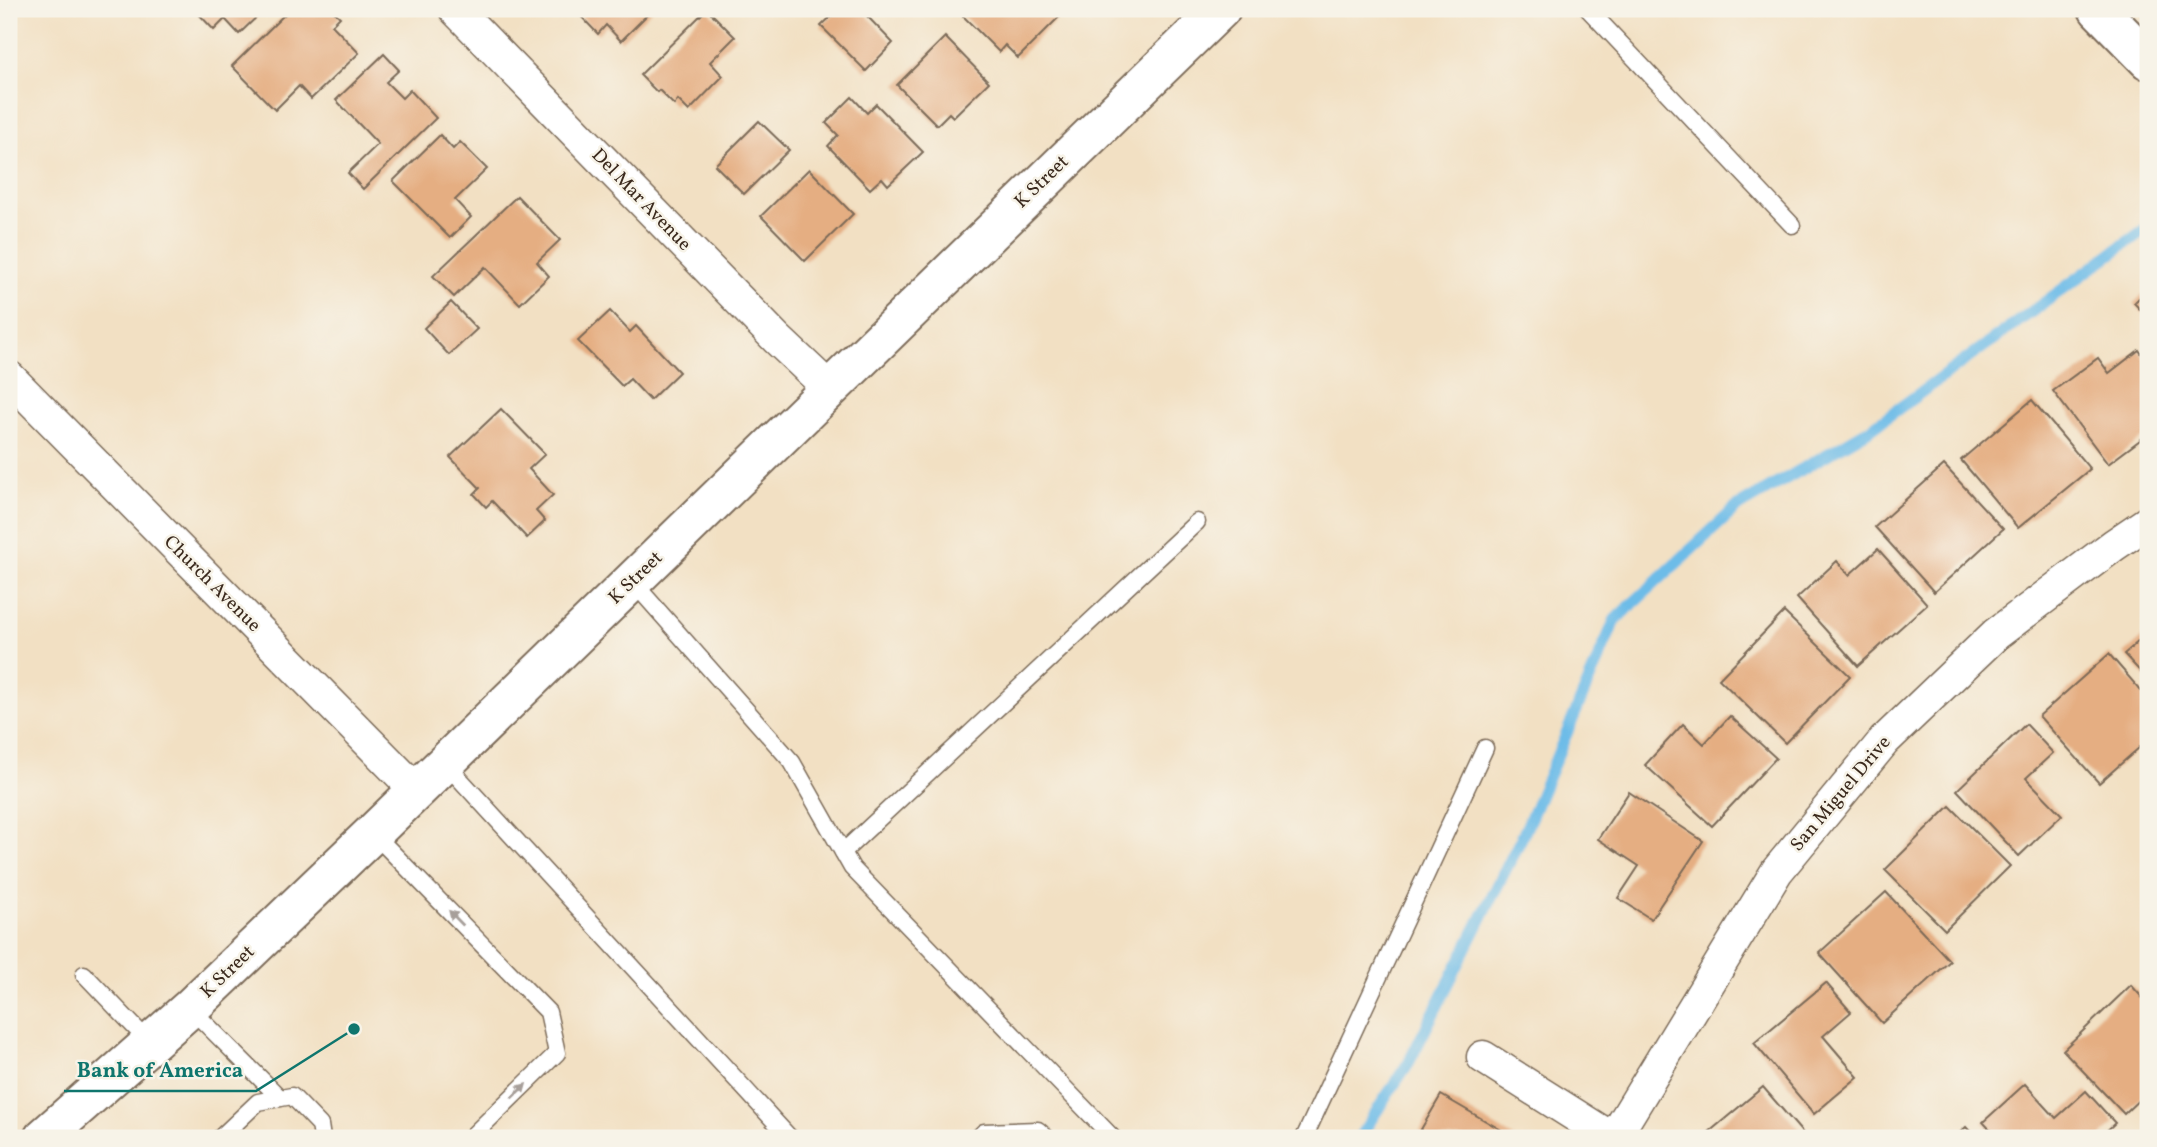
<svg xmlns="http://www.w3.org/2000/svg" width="2157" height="1147" viewBox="0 0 2157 1147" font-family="Vollkorn,serif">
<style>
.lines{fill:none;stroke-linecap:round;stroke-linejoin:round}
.stream{stroke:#6dbce8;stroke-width:12}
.building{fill:#e5ae82}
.lane-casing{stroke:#7b6a58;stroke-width:19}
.street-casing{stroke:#7b6a58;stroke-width:35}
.secondary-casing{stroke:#7b6a58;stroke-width:42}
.lane{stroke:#fff;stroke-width:16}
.street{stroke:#fff;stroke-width:32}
.secondary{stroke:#fff;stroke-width:38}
.oneway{fill:#a79f9a}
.labels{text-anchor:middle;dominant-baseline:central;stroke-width:5;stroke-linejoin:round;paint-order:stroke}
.street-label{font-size:19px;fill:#3b2a1e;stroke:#f7f3e8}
.leader{fill:none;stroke:#0f766e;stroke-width:2.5}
.callout-dot{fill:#0f766e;stroke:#f7f3e8;stroke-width:2.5}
.callout-label{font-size:21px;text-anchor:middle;font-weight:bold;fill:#0f766e;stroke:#f7f3e8;stroke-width:5;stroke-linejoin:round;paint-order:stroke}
</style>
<rect width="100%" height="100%" fill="#f7f3e8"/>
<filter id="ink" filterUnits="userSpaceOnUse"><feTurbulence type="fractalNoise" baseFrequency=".0143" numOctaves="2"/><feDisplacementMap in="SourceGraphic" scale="14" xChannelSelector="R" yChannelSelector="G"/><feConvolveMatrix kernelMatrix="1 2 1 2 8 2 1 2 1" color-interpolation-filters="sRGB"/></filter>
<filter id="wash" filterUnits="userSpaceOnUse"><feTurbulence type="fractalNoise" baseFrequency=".00686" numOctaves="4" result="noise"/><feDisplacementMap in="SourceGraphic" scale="28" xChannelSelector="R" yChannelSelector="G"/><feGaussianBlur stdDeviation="1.57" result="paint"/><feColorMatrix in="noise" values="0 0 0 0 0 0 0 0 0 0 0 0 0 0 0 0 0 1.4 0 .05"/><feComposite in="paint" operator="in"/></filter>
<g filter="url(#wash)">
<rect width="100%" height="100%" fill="#f2e0c3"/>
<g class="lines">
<polyline class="stream" points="1359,1138 1409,1062 1525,831 1615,620 1736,508 1872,428 2148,227"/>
</g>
<g id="blocks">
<g class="building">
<polygon points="194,9 265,9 239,34 225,19 214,30"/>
<polygon points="290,9 331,9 340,17 332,25 359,53 311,99 299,86 275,110 232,66"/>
<polygon points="574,9 653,9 621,41 606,25 598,34"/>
<polygon points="707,9 735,37 710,62 723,76 689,111 678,100 674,105 659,90 657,92 640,75"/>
<polygon points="839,9 866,9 869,12 867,16 893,43 866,71 821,26"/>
<polygon points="956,9 1051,9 1059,17 1018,58 1005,45 999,52"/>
<polygon points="945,37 989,82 953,117 949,113 937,125 897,85"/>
<polygon points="384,54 399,70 386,82 402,98 410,90 436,118 363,189 348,173 378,144 336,100"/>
<polygon points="852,97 867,113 876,104 923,152 888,185 882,178 870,189 828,146 838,135 826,123"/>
<polygon points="759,121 789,150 744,194 715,165"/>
<polygon points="440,135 453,149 460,142 487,169 455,200 471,217 450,238 393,181"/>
<polygon points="809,169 853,214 805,261 761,216"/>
<polygon points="517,196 560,240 537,262 549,276 520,304 485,267 454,297 433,276"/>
<polygon points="2148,289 2148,318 2134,303"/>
<polygon points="451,302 477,329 449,355 424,328"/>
<polygon points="610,311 630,332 636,326 679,372 650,400 630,379 622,386 578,341"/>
<polygon points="2139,350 2148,363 2148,434 2108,464 2053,391 2098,358 2109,373"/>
<polygon points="2032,400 2090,469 2018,528 1961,460"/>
<polygon points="501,409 545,454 529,469 553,495 536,511 545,521 527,538 492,501 486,507 474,494 480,488 450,457"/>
<polygon points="1944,465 2003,529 1934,592 1875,527"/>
<polygon points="1878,549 1927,604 1858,666 1797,598 1837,561 1849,575"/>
<polygon points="1784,612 1850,676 1785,743 1719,679"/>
<polygon points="2148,633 2148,680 2124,654"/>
<polygon points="2109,654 2148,699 2148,740 2099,783 2039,716"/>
<polygon points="1730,716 1776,758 1712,826 1645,765 1683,724 1704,744"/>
<polygon points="2026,724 2053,753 2026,778 2062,815 2019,856 1957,790"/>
<polygon points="1629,792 1703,841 1651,919 1618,898 1639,866 1598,839"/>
<polygon points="1950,806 2010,866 1945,930 1885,870"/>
<polygon points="1886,892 1950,961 1882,1023 1819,953"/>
<polygon points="1826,983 1851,1012 1823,1036 1858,1077 1814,1114 1754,1043"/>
<polygon points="2131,985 2148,1004 2148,1091 2124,1114 2063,1050"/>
<polygon points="2025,1084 2056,1118 2086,1091 2115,1123 2099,1138 1998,1138 1983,1122"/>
<polygon points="1763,1087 1807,1138 1702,1138"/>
<polygon points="1441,1095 1515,1138 1427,1138 1429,1136 1420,1131"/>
<polygon points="1966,1127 1976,1138 1954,1138"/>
</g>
</g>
</g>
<g filter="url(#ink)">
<use href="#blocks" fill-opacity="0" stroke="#7b6a58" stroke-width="2"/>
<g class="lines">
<defs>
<g id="lane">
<polyline points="1588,9 1792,225"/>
<polyline points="632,581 792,762 852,868 1113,1138"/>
<polyline points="445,763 790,1138"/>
<polyline points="373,833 548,1012 557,1053 470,1138"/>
<polyline points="843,852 1197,522"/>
<polyline points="84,974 149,1042"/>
<polyline points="190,1008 280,1098"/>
<polyline points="220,1138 258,1102 292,1096 320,1125 322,1138"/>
<polyline points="978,1138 984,1132 1038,1130 1047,1138"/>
<polyline points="1304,1138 1485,748"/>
</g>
<g id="street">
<polyline points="455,9 777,339 830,389"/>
<polyline points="9,377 417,791"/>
<polyline points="1483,1057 1611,1138"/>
<polyline points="1614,1138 1777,871 1884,741 1996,634 2114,545 2148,522"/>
</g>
<g id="secondary">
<polyline points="2098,9 2148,60"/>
<polyline points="43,1138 190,1008 373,833 1221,9"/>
</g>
</defs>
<use href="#lane" class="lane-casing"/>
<use href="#street" class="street-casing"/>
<use href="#secondary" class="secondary-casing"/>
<use href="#lane" class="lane"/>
<use href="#street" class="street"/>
<use href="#secondary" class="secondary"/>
</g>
<defs><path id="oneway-solid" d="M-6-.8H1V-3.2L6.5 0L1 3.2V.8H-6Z" transform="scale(1.75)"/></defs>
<g class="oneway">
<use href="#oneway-solid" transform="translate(456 918) rotate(-134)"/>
<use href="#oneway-solid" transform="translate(519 1091) rotate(-44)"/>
</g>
</g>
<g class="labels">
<g class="street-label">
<text transform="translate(1042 182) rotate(-44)">K Street</text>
<text transform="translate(641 200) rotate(46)">Del Mar Avenue</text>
<text transform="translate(636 578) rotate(-44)">K Street</text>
<text transform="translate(212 584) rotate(45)">Church Avenue</text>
<text transform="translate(1841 794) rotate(-50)">San Miguel Drive</text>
<text transform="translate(228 972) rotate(-44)">K Street</text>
</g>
</g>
<path class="leader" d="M354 1029L256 1091H64"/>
<circle class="callout-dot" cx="354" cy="1029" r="7"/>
<g class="callout-label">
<text x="160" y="1077">Bank of America</text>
</g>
<rect width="2157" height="1147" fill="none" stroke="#f7f3e8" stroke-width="35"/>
</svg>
